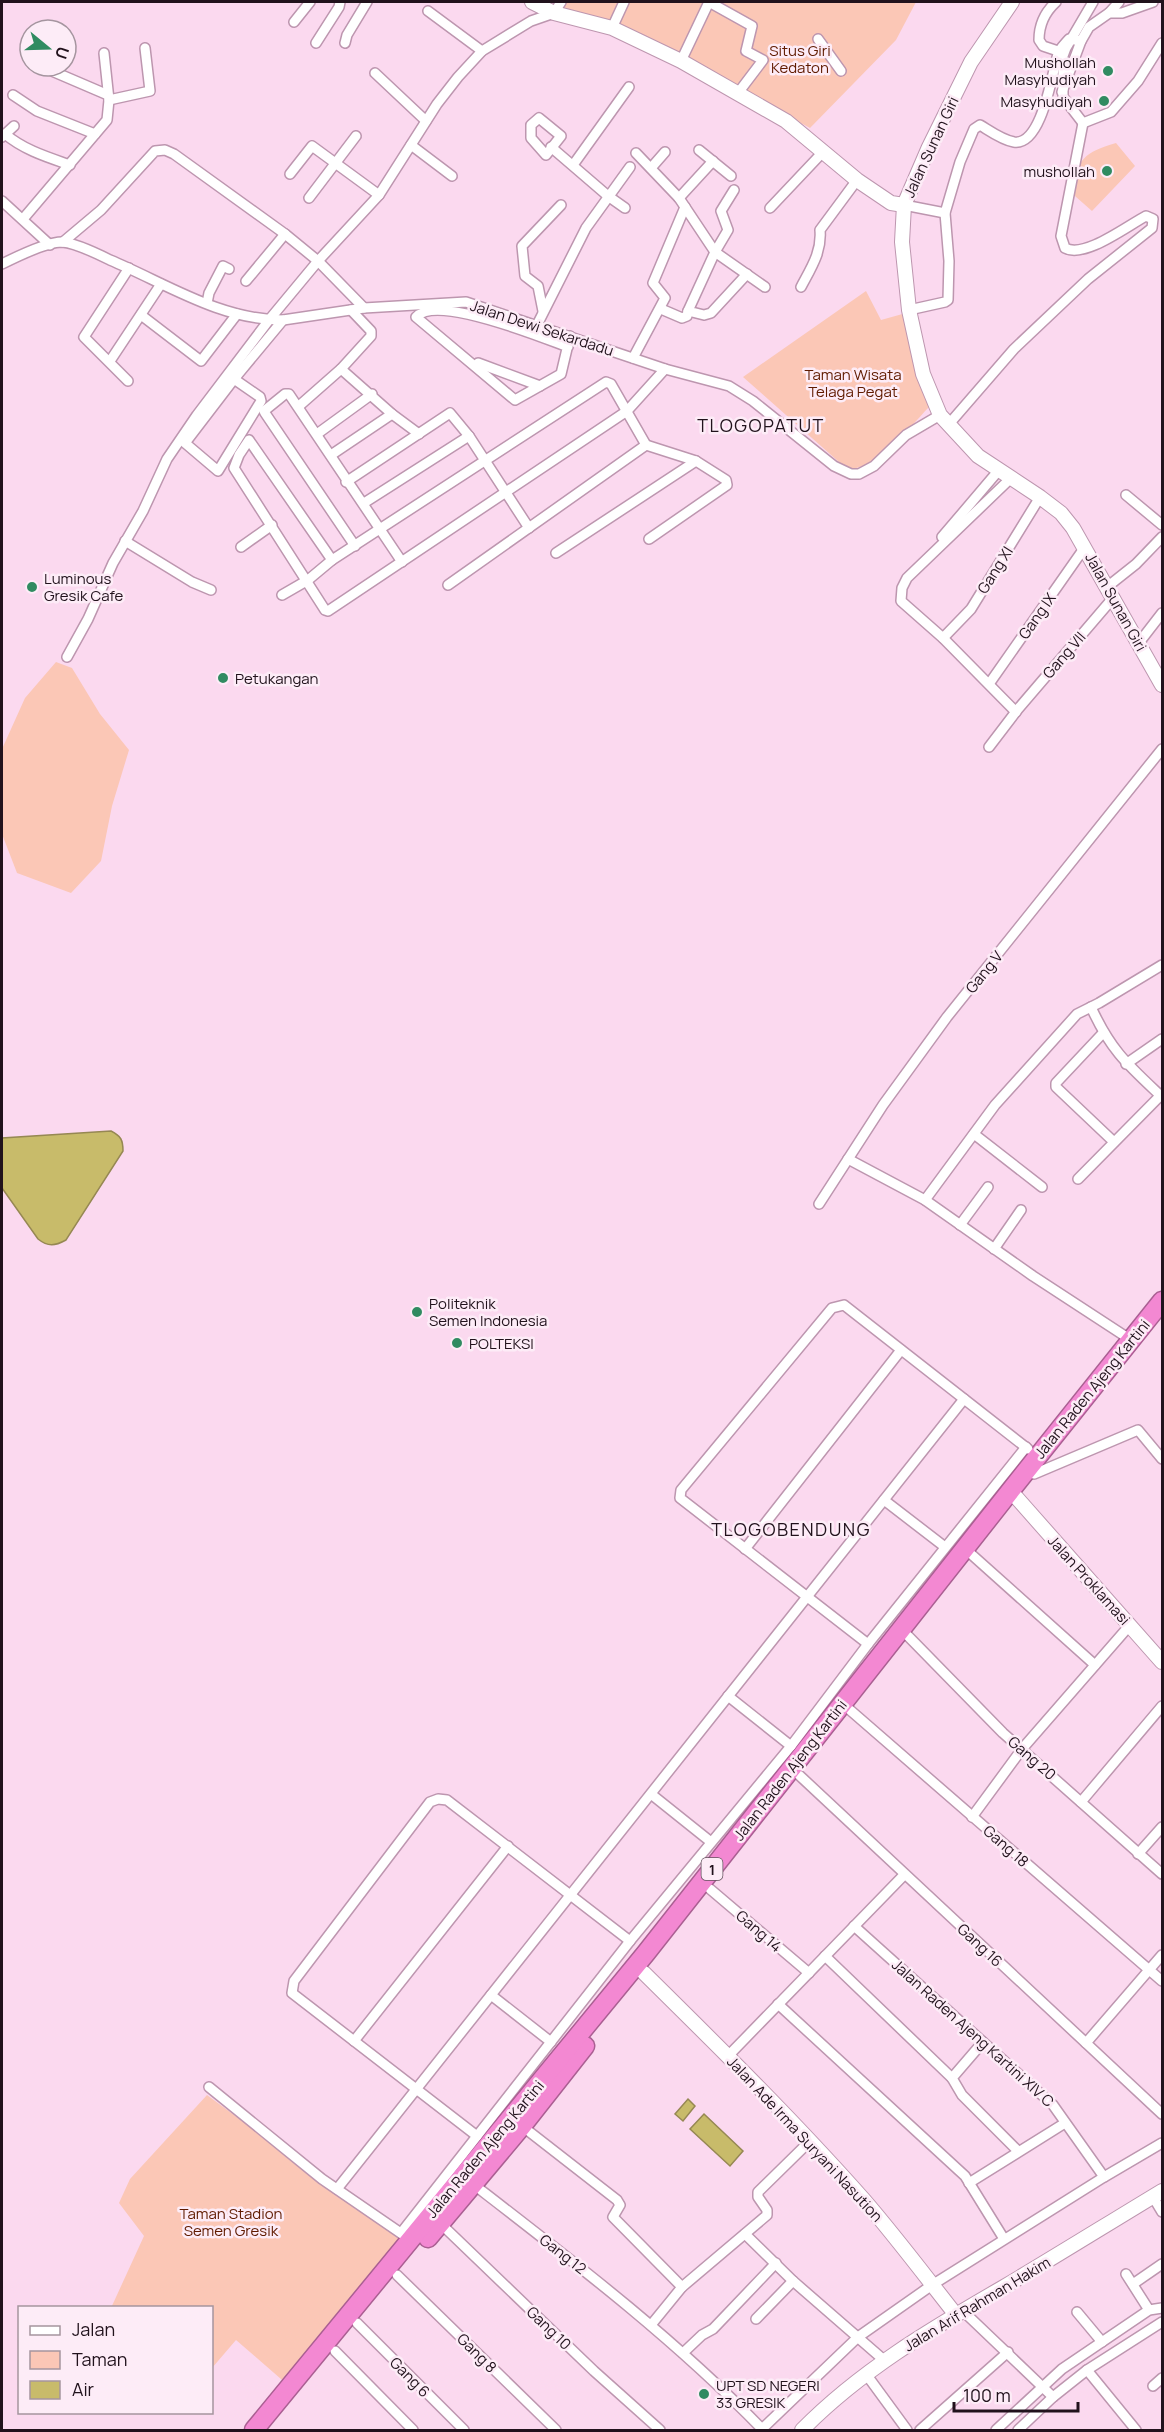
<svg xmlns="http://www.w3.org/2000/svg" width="1164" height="2432" viewBox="0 0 1164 2432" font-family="Manrope,sans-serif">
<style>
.green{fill:#fbc7b6}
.water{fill:#c8bb6a;stroke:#968853;stroke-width:1.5}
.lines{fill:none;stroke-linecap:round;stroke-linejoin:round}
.street-casing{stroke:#bd96af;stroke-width:12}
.secondary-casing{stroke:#bd96af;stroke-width:16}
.highway-casing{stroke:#aa5f92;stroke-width:21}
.street{stroke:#fff;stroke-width:9}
.secondary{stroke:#fff;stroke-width:14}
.highway{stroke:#f388d2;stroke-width:18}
.poi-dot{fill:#308b61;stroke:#fdecf7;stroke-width:2}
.labels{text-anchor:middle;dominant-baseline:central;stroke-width:5;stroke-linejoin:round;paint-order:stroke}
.shield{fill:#fdecf7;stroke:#63535e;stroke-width:1.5}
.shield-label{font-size:14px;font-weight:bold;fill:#21121c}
.park-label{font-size:15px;fill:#601b00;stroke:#fdecf7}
.poi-label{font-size:15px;fill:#21121c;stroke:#fdecf7;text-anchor:start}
.street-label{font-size:15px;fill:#21121c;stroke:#fdecf7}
.quarter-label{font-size:18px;letter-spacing:1.5px;fill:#21121c;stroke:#fdecf7}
</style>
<rect width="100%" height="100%" fill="#fbd9ef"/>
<g class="green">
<polygon points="565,2 916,2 896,40 810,128 614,22 561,9"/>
<path d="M1116,143L1135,166L1092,211L1067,189C1081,158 1083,153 1116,143Z"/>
<path d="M866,291L881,320L906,313L929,407C906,431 882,465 848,470L743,377Z"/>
<polygon points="56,662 72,668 100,714 129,750 112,806 101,861 71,893 17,873 2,834 2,749 25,698"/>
<polygon points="207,2095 408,2244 289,2386 236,2340 212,2368 212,2308 111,2308 144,2236 119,2203 130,2179"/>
</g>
<g class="water">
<path d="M111,1131C121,1136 123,1140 123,1151L66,1240C55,1246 48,1247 38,1239L2,1188V1138Z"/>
<polygon points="688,2099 695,2106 683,2121 675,2114"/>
<polygon points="704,2114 743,2151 730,2166 690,2129"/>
</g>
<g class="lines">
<defs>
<g id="street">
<polyline points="709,2 752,26 746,51 763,60 738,93"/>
<path d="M1056,2C1045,12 1039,24 1039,40L1043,46L1058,51"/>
<polyline points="428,11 482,51"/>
<polyline points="1109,13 1119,2"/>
<polyline points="294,22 310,2"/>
<polyline points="612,28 624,2"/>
<polyline points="818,39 841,71"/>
<polyline points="316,43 339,7 340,2"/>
<polyline points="345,43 347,35 367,2"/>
<polyline points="681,61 709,2"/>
<polyline points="45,68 108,95"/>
<polyline points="375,73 426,121"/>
<polyline points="1062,92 1081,41 1089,27 1109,13 1122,13 1153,2"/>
<polyline points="13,95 37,111 95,134"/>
<polyline points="109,100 150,91 145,48"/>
<polygon points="539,118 561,136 546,155 531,138 531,125"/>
<polyline points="1083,123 1063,97 1063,56 1066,48 1093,2"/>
<polyline points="1083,123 1111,112 1138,81 1162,43"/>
<path d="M5,134C24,150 47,157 70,165"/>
<polyline points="2,137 14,126"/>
<polyline points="411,145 452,176"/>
<polyline points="551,147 608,196 625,208"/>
<polyline points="699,150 731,176"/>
<polyline points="636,153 679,198 715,252 765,287"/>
<polyline points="573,165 629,87"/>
<polyline points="651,168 665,152"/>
<polyline points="290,174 312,146 379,195"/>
<polyline points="734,190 721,211 728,230 715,252 688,311 704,315 711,313 747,274"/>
<polyline points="309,198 356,136"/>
<polyline points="679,198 713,161"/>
<polyline points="2,201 50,245"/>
<polyline points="904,205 945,213"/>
<polyline points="770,208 822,153"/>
<polyline points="23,219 107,120 109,100 104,53"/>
<polyline points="63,242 101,210 155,151 165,150 174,154 285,234 318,261 364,308"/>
<path d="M2,264C16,257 47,242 62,242C75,243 98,254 110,260C165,283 220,320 283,320L364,308L466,302L665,369L729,386L753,401L834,466L851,474H859L874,466L906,435L940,415"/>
<polyline points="246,281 285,234"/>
<path d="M801,287C811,268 822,252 820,230L857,180"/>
<polyline points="207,303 209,293 223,266 229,269"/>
<polyline points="661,309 682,318 687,316 688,311"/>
<path d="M909,310L945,302L948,300L949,261L945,213L960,162L974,129L980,125C990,131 1002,140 1014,142C1042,146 1052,73 1058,54C1060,48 1065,44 1069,39L1081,41"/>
<polyline points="543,311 538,286 525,276 522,246 561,205"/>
<polyline points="141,315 201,361 237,314"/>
<polyline points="537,325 586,228 630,167"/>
<path d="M568,347C541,337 437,294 416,317L515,400L561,374L570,336"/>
<polyline points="633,358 665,298 653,283 685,207"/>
<polyline points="110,361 161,284"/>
<polyline points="478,363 540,386"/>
<polyline points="341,369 392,414 419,434"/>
<polygon points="234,379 260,397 261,401 218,471 185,443"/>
<polyline points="234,379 283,320"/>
<polyline points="128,381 84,337 129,268"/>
<polyline points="299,406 341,369 371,336 371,331 351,310"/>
<path d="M949,424L1014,349L1088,279L1152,228L1153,219L1146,216C1127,226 1084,259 1065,248L1061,236L1083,123"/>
<polyline points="317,434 372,394"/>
<polyline points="331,455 392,414"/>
<polyline points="1011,478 907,578 902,588 901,601 943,638 1016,712"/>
<polyline points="346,482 450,413 469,436 529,528"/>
<polyline points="1126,495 1162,525"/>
<polyline points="364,503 469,436"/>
<polyline points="942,537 999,470"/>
<polyline points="125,541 192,582 211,590"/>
<polyline points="355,546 265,413 264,411 285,394 289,394 402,562"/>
<polyline points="241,547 272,525"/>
<polyline points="556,553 696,461"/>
<polyline points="332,560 249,440 239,455 234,468 325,610 328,611 627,411 665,369"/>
<polyline points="448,585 646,445 696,461 726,480 727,485 649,539"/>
<polyline points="1107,587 1136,564 1162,537"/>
<polyline points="282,595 308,580 332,560 606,382 611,384 646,445"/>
<polyline points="943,638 971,609 1040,497"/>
<polyline points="1138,644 1162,613"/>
<polyline points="67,657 88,619 113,563 143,511 167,459 197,415 269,320 318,261 379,195 437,104 458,77 482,51 531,21 554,13 561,2"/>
<polyline points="989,684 1085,547"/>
<polyline points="989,747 1018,709 1113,598"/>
<path d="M1091,1007C1111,1051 1128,1065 1162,1097"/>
<polyline points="1103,1033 1056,1083 1056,1087 1114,1142"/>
<polyline points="1126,1064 1162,1039"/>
<polyline points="974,1134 1042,1187"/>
<polyline points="848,1159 925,1200 1033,1276 1131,1340"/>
<polyline points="1078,1179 1161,1095"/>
<polyline points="925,1200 995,1105 1077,1014 1099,1003 1162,965"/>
<polyline points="819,1204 883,1105 947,1017 1162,749"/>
<polyline points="960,1225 988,1187"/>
<polyline points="994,1249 1021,1210"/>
<polyline points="1034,1474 1138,1430 1162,1459"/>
<polyline points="884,1500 945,1547"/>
<polyline points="745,1549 901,1350"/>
<polyline points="971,1554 1095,1665"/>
<polyline points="908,1636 1003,1733 1162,1874"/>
<polyline points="868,1644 680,1498 681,1490 832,1308 844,1305 1028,1449"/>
<polyline points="728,1696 791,1746"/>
<polyline points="850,1710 1162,1981"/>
<polyline points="799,1775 1162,2114"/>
<polyline points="651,1794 711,1842"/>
<polyline points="1081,1802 1162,1706"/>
<polyline points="972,1817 1022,1749 1130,1625"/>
<polyline points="1138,1854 1162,1827"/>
<polyline points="710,1889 809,1973"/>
<polyline points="854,1926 1053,2105 1104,2177"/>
<polyline points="825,1956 952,2078"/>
<polyline points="491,1995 551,2042"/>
<polyline points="778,2004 965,2176 1004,2239"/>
<polyline points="354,2041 508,1846"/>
<polyline points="983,2042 952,2078 962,2095 1018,2151"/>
<polyline points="1086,2043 1162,1955"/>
<polyline points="728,2056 904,1875"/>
<polyline points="209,2087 322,2179 405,2236"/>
<polyline points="522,2126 617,2200 620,2205 613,2217 682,2287"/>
<polyline points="477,2136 292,1993 294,1981 430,1802 438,1799 447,1800 630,1941"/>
<polyline points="969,2183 1065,2123"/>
<path d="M473,2184C574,2262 675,2339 763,2430"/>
<polyline points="337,2189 964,1399"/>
<polyline points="1153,2197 1162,2212"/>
<polyline points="440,2223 594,2371 660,2430"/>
<polyline points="401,2233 630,1941 791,1746 868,1644 1026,1447"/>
<polyline points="745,2234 793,2281 885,2361"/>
<polyline points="1126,2274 1149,2310"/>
<polyline points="397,2275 556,2430"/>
<polyline points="1133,2284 1162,2264"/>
<polyline points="963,2311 1053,2397"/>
<polyline points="1077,2312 1102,2342"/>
<polyline points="756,2319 793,2281"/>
<polyline points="357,2323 464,2430"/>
<polyline points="651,2325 682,2287 767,2215 767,2210 758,2197 758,2192 810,2141"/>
<polyline points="335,2351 413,2430"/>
<polyline points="683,2353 702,2335 713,2329 776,2263"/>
<polyline points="1087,2370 1136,2430"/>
<polyline points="866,2374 907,2430"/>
<polyline points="1153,2386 1162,2378"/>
<polyline points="762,2429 858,2337 932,2285 1104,2177 1162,2143"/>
<polyline points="920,2430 1008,2352"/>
<polyline points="996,2430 1062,2369 1149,2310 1162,2308"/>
<polyline points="1018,2430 1053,2397 1087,2370 1162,2322"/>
</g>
<g id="secondary">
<polyline points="532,2 554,13 612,28 681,61 786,121 857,180 891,203 904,205"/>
<polyline points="1012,2 971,62 929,147 904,205 902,242 909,310 923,374 940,415 978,456 1040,497 1061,513 1073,528 1162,685"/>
<polyline points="1016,1497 1162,1662"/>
<path d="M644,1973C719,2047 794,2121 864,2200C896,2237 926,2277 956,2315"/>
<path d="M802,2430C860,2371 931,2329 1002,2288C1056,2256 1109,2223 1162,2191"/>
</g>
<g id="highway">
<polyline points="428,2238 522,2126 585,2046"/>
<polyline points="254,2430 646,1953 1011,1490 1162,1301"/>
</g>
</defs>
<use href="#street" class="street-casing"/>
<use href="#secondary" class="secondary-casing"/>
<use href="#highway" class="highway-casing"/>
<use href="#street" class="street"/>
<use href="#secondary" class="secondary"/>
<use href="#highway" class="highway"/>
</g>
<g class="poi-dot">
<circle cx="1108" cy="71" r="6"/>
<circle cx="1104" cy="101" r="6"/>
<circle cx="1107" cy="171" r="6"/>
<circle cx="32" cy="587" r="6"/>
<circle cx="223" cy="678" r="6"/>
<circle cx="417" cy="1312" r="6"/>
<circle cx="457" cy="1343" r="6"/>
<circle cx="704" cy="2394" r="6"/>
</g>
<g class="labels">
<rect class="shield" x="701.5" y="1858" width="21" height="22" rx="4.5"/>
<g class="shield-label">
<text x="712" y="1869">1</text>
</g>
<g class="park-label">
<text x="800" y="50">Situs Giri<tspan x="800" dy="17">Kedaton</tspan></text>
<text x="853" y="374">Taman Wisata<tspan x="853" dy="17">Telaga Pegat</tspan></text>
<text x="231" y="2213">Taman Stadion<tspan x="231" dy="17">Semen Gresik</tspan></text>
</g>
<g class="poi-label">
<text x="1096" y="62" text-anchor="end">Mushollah<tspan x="1096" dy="17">Masyhudiyah</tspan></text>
<text x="1092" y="101" text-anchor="end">Masyhudiyah</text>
<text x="1095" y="171" text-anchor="end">mushollah</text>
<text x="44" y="578">Luminous<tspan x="44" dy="17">Gresik Cafe</tspan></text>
<text x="235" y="678">Petukangan</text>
<text x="429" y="1303">Politeknik<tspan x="429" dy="17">Semen Indonesia</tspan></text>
<text x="469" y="1343">POLTEKSI</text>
<text x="716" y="2385">UPT SD NEGERI<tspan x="716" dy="17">33 GRESIK</tspan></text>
</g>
<g class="street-label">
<text transform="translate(931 147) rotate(-65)">Jalan Sunan Giri</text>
<text transform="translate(542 328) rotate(18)">Jalan Dewi Sekardadu</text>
<text transform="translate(995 570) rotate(-58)">Gang XI</text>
<text transform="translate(1116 602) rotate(61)">Jalan Sunan Giri</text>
<text transform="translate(1037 616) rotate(-55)">Gang IX</text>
<text transform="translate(1064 655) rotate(-49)">Gang VII</text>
<text transform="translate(984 972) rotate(-51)">Gang V</text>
<text transform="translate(1092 1389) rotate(-51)">Jalan Raden Ajeng Kartini</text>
<text transform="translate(1089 1580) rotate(48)">Jalan Proklamasi</text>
<text transform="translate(1032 1758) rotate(41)">Gang 20</text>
<text transform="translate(790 1770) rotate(-52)">Jalan Raden Ajeng Kartini</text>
<text transform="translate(1006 1846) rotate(41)">Gang 18</text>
<text transform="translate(759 1931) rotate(41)">Gang 14</text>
<text transform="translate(980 1945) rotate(43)">Gang 16</text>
<text transform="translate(973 2033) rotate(42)">Jalan Raden Ajeng Kartini XIV C</text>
<text transform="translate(805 2139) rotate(47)">Jalan Ade Irma Suryani Nasution</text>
<text transform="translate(485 2149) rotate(-50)">Jalan Raden Ajeng Kartini</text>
<text transform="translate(563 2254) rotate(38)">Gang 12</text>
<text transform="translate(977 2304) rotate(-31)">Jalan Arif Rahman Hakim</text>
<text transform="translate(549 2328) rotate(44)">Gang 10</text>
<text transform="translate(477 2353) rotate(45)">Gang 8</text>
<text transform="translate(410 2377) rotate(45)">Gang 6</text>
</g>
<g class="quarter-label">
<text x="761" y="425">TLOGOPATUT</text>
<text x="791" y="1529">TLOGOBENDUNG</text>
</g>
</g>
<rect width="1164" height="2432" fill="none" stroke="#21121c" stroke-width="6"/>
<rect x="18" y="2306" width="195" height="108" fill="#fdecf7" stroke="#a5959f" stroke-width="1.5"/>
<rect x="30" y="2326" width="30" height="9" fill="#ffffff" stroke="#a5959f" stroke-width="1.5"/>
<text x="72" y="2336" font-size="18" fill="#21121c">Jalan</text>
<rect x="30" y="2351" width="30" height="18" fill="#fbc7b6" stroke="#a5959f" stroke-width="1.5"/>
<text x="72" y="2366" font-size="18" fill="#21121c">Taman</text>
<rect x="30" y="2381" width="30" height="18" fill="#c8bb6a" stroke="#a5959f" stroke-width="1.5"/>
<text x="72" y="2396" font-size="18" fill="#21121c">Air</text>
<g transform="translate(48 48) rotate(109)"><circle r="28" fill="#fdecf7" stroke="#a5959f" stroke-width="1.5"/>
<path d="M0-4.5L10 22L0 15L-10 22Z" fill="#308b61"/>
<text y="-9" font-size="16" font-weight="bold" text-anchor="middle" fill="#21121c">U</text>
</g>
<path d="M954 2402v9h124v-9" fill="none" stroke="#21121c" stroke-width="3"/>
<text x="963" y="2402" font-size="18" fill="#21121c" stroke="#fdecf7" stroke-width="4.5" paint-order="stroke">100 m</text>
</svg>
